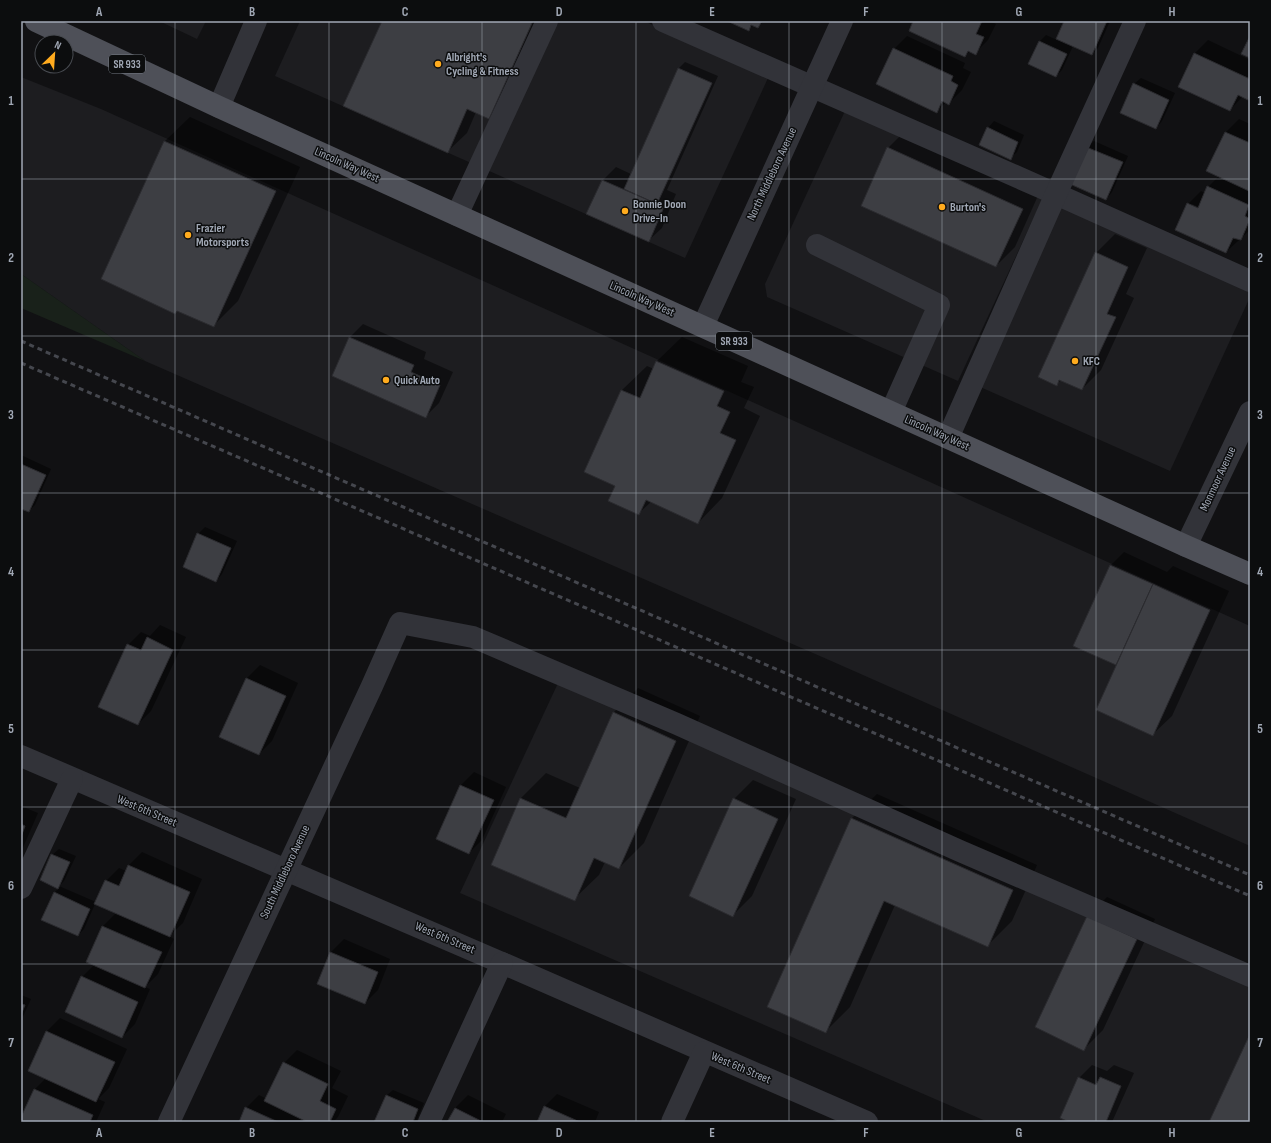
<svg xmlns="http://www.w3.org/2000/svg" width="1271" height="1143" viewBox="0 0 1271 1143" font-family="'Sofia Sans Condensed',sans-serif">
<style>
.built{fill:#1d1d20}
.green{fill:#19211a}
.shadow{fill:#0007;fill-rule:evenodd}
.building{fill:#3d3e43;stroke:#2b2b2f}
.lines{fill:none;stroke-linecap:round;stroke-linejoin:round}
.minor{stroke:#323339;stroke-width:22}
.major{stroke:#4e5058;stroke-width:22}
.rail{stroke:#45474e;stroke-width:3;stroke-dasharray:5 4;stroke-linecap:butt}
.grid{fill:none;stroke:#a1a8b5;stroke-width:1;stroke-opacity:0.55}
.poi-dot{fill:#ffab1e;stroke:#0c0d0e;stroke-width:1.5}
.labels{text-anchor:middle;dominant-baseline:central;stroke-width:3;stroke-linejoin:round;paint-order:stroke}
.shield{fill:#0c0d0e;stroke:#747a83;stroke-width:1}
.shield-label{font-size:11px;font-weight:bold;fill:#a1a8b5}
.poi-label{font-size:12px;font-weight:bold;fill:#a1a8b5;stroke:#0c0d0e;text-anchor:start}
.street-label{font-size:12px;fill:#a1a8b5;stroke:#0c0d0e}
.neatline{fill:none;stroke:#a1a8b5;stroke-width:1.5}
.grid-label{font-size:13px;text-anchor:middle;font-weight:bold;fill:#a1a8b5}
</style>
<rect width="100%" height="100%" fill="#111113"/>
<g class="built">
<polygon points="159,21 206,21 197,39"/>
<polygon points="300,21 644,21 768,78 685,258 275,76"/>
<polygon points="21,77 101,109 1250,626 1250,846 829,660 145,361 21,274"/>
<polygon points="845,111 1043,198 958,381 767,297 765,284"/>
<polygon points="1059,206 1250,292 1250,297 1170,471 978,386"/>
<polygon points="559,681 1250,987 1250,1122 988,1122 460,893"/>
</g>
<polygon class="green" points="21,274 145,361 21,308"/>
<g class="shadow">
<polygon points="383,21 543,21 508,99 489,118 476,112 467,133 447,152"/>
<polygon points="729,21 764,21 758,27 753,25 748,29"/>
<polygon points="914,21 989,21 996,24 988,40 975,53 970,51 965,56"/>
<polygon points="1065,21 1110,21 1098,48 1092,54 1073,46 1062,70 1056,76 1029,64 1040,41 1046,35 1057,40"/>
<polygon points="907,36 965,63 963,68 971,72 962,90 949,103 946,102 936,112 894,49"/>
<polygon points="1208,40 1250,60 1250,97 1248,98 1243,96 1230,110 1195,53"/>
<polygon points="685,62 718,76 667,190 676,194 662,228 648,241 588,213 603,180 616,167 631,174 679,68"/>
<polygon points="1141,78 1175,93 1162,121 1156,128 1134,84"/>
<polygon points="190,117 300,167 238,301 213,326 102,279 165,141"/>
<path d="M1239,119L1250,124V230L1226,252L1188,204L1201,191L1205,193L1208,187L1219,176L1208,171L1226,132ZM1192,204L1203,209L1202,210L1192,207Z"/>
<polygon points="994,121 1024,135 1017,152 1010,158 988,128"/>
<polygon points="907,129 1041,189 1015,247 996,266 888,148"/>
<polygon points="1094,141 1128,156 1112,192 1106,199 1087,147"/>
<polygon points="1115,234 1147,248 1126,294 1134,298 1101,370 1082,389 1061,380 1057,384 1096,253"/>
<polygon points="363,324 426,352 424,359 453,372 439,403 426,416 333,375 350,337"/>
<polygon points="682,337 748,366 741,382 754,387 744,408 760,416 722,498 698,523 651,502 639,513 616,486 622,390 647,366 654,369 657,361"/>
<polygon points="21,455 51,469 35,505 29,511 21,508"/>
<polygon points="205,527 237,541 222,574 216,581 198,534"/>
<polygon points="1124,552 1167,572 1173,566 1229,591 1172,716 1152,735 1118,665 1075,646 1111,565"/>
<polygon points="160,625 186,637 151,711 138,724 128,645 141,632 150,636"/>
<polygon points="260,665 298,683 272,741 259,754 220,736 247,678"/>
<polygon points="638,688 700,716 644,843 619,868 605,862 599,875 574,899 492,864 521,798 546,773 580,788 613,713"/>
<polygon points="474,772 506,787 482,840 469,853 461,785"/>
<polygon points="753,780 796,799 752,896 733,915 734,799"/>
<polygon points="877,794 1037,865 1012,921 987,946 895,905 850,1007 825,1032 769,1007 852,818"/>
<polygon points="21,806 38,813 21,852"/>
<polygon points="59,849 76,856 64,881 59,886 96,902 106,881 119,868 126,871 129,865 142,852 202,879 183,923 169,936 174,939 158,974 145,987 150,989 135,1024 122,1037 82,977 94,965 88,962 103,926 116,913 95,904 84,929 78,935 54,893 59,888 41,880 52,855"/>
<polygon points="1107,897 1155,919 1103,1030 1084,1049 1088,916"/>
<polygon points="344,939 390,959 378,990 365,1003 331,952"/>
<polygon points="21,995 31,999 21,1021"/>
<polygon points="60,1018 127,1049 109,1088 98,1099 105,1102 96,1122 21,1122 35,1089 46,1078 29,1071 47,1031"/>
<polygon points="297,1050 341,1071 332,1088 348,1096 338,1117 333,1122 281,1122 250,1109 250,1111 276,1122 240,1122 246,1108 259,1095 267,1099 284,1063"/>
<polygon points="1092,1065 1107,1071 1114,1065 1134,1073 1112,1122 1072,1122 1079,1078"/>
<polygon points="393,1090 424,1103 416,1122 375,1122 386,1096"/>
<polygon points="557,1094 599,1112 595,1122 538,1122 544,1107"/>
<polygon points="468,1095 506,1114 502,1122 449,1122 455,1108"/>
</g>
<g class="building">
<polygon points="382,21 533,21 489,119 467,109 448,153 343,106"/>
<polygon points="727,21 762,21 758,28 751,25 749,31"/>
<polygon points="913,21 982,21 976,34 984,37 976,55 968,51 965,57 909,31"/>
<polygon points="1064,21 1107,21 1092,55 1056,39"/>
<polygon points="1250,36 1250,58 1241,54"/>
<polygon points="1039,41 1067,54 1056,77 1028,64"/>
<polygon points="893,48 953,76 951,81 958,85 949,105 942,101 937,113 876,84"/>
<polygon points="1194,53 1250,79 1250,96 1248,100 1238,95 1230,111 1178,87"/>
<polygon points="678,68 712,83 657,204 624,189"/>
<polygon points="1133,83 1169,100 1156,129 1120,113"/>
<polygon points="987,127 1018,142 1011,160 979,145"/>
<polygon points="1225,132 1250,143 1249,191 1206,171"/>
<polygon points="164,141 276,191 214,327 177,311 175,314 101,279"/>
<polygon points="887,147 1023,209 996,267 861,206"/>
<polygon points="1086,147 1123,162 1106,200 1070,184"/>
<polygon points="602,180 664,207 649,242 586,214"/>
<polygon points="1207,186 1249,205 1245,216 1250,219 1241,240 1233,238 1226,253 1175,230 1187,203 1198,208"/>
<polygon points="1095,252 1128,267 1107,314 1116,317 1082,390 1059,380 1057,386 1038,377"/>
<polygon points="349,337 414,365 411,372 440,385 426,418 332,376"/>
<polygon points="656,361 724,391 717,406 730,412 720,433 736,440 698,524 646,500 639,515 608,501 615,486 584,472 621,390 640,398"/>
<polygon points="21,464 46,475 29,512 21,509"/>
<polygon points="197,533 231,548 216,582 183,567"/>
<polygon points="1110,565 1153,584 1116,665 1073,646"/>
<polygon points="1153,584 1210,610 1153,736 1096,710"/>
<polygon points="147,637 173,650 138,725 98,707 127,644 141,650"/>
<polygon points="246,678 286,696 259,755 219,737"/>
<polygon points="613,712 676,741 619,869 594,858 575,901 491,865 520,798 566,818"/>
<polygon points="460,785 494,800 469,854 436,839"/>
<polygon points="733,798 778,819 733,917 689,896"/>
<polygon points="851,818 1013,890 988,947 884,901 826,1033 767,1007"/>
<polygon points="21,824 25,826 21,837"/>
<polygon points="51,854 70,862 58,889 40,880"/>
<polygon points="128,865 190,892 170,937 94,904 105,880 119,886"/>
<polygon points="54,892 90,909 78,936 41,920"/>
<polygon points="1087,916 1137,939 1084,1051 1035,1027"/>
<polygon points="102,926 162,952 145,988 86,962"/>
<polygon points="330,952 378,972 365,1004 317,984"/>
<polygon points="81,976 138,1002 122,1038 65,1012"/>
<polygon points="21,1004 25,1005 21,1015"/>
<polygon points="46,1031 115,1062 96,1102 28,1071"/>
<polygon points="1250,1034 1250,1122 1209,1122"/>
<polygon points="283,1062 328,1084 320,1101 336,1109 330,1122 307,1122 264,1101"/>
<polygon points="1078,1077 1096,1085 1100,1077 1121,1086 1106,1122 1069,1122 1060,1118"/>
<polygon points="34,1089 93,1115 90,1122 21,1122 21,1117"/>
<polygon points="386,1095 418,1109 413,1122 374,1122"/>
<polygon points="544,1106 580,1122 537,1122"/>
<polygon points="245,1107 278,1122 239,1122"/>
<polygon points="455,1108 483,1122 447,1122"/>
</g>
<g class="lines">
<g class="minor">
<polyline points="663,21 1056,194 1250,281"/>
<polyline points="219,107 256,21"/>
<polyline points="457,215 547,21"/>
<polyline points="817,245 939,305 891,412"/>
<polyline points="703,326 842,21"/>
<polyline points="948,438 1056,194 1135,21"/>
<polyline points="1186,546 1250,412"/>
<polyline points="21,756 502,963 867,1122"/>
<polyline points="21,888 72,779"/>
<polyline points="169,1122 372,686 400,623 473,637 677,724 960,851 1250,976"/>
<polyline points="429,1122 502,963"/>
<polyline points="672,1122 704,1052"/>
</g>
<polyline class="major" points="36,21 219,107 1186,546 1250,574"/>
<g class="rail">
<polyline points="21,341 1250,875"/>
<polyline points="21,363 1250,896"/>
</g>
</g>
<path class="grid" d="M175,21V1122M329,21V1122M482,21V1122M636,21V1122M789,21V1122M942,21V1122M1096,21V1122M21,179H1250M21,336H1250M21,493H1250M21,650H1250M21,807H1250M21,964H1250"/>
<g class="poi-dot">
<circle cx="438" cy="64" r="4"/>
<circle cx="942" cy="207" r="4"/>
<circle cx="625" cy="211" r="4"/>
<circle cx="188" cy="235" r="4"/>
<circle cx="1075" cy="361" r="4"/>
<circle cx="386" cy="380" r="4"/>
</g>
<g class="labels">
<g class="shield">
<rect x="109" y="55" width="36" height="18" rx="3"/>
<rect x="716" y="332" width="36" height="18" rx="3"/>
</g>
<g class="shield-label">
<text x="127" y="64">SR 933</text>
<text x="734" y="341">SR 933</text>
</g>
<g class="poi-label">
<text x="446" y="57">Albright's<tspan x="446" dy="14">Cycling &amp; Fitness</tspan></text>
<text x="633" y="204">Bonnie Doon<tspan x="633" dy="14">Drive-In</tspan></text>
<text x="950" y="207">Burton's</text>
<text x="196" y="228">Frazier<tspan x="196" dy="14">Motorsports</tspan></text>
<text x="1083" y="361">KFC</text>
<text x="394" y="380">Quick Auto</text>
</g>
<g class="street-label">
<text transform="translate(347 165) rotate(24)">Lincoln Way West</text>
<text transform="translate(772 174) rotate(-65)">North Middleboro Avenue</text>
<text transform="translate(642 299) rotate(24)">Lincoln Way West</text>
<text transform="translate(937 433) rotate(24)">Lincoln Way West</text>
<text transform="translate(1218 479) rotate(-65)">Monmoor Avenue</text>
<text transform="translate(147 811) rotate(23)">West 6th Street</text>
<text transform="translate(285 872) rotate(-65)">South Middleboro Avenue</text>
<text transform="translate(445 938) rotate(23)">West 6th Street</text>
<text transform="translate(741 1068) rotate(23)">West 6th Street</text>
</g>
</g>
<rect width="1271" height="1143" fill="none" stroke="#0c0d0e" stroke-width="44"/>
<g transform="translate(54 54) rotate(25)"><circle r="19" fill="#0c0d0e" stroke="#484b51"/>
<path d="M0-3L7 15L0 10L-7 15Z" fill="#ffab1e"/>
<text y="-6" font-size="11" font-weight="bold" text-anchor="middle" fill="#a1a8b5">N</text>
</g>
<rect x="22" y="22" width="1227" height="1099" class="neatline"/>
<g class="grid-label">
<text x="99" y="16">A</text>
<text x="252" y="16">B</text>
<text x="405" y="16">C</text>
<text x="559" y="16">D</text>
<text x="712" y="16">E</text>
<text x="866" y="16">F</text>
<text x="1019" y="16">G</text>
<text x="1172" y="16">H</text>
<text x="11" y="105">1</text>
<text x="1260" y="105">1</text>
<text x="11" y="262">2</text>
<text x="1260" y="262">2</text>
<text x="11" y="419">3</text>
<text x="1260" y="419">3</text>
<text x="11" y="576">4</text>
<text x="1260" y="576">4</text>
<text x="11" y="733">5</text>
<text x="1260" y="733">5</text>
<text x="11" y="890">6</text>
<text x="1260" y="890">6</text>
<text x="11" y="1047">7</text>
<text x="1260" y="1047">7</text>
<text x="99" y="1137">A</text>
<text x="252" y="1137">B</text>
<text x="405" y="1137">C</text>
<text x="559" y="1137">D</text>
<text x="712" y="1137">E</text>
<text x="866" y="1137">F</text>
<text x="1019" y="1137">G</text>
<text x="1172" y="1137">H</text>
</g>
</svg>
